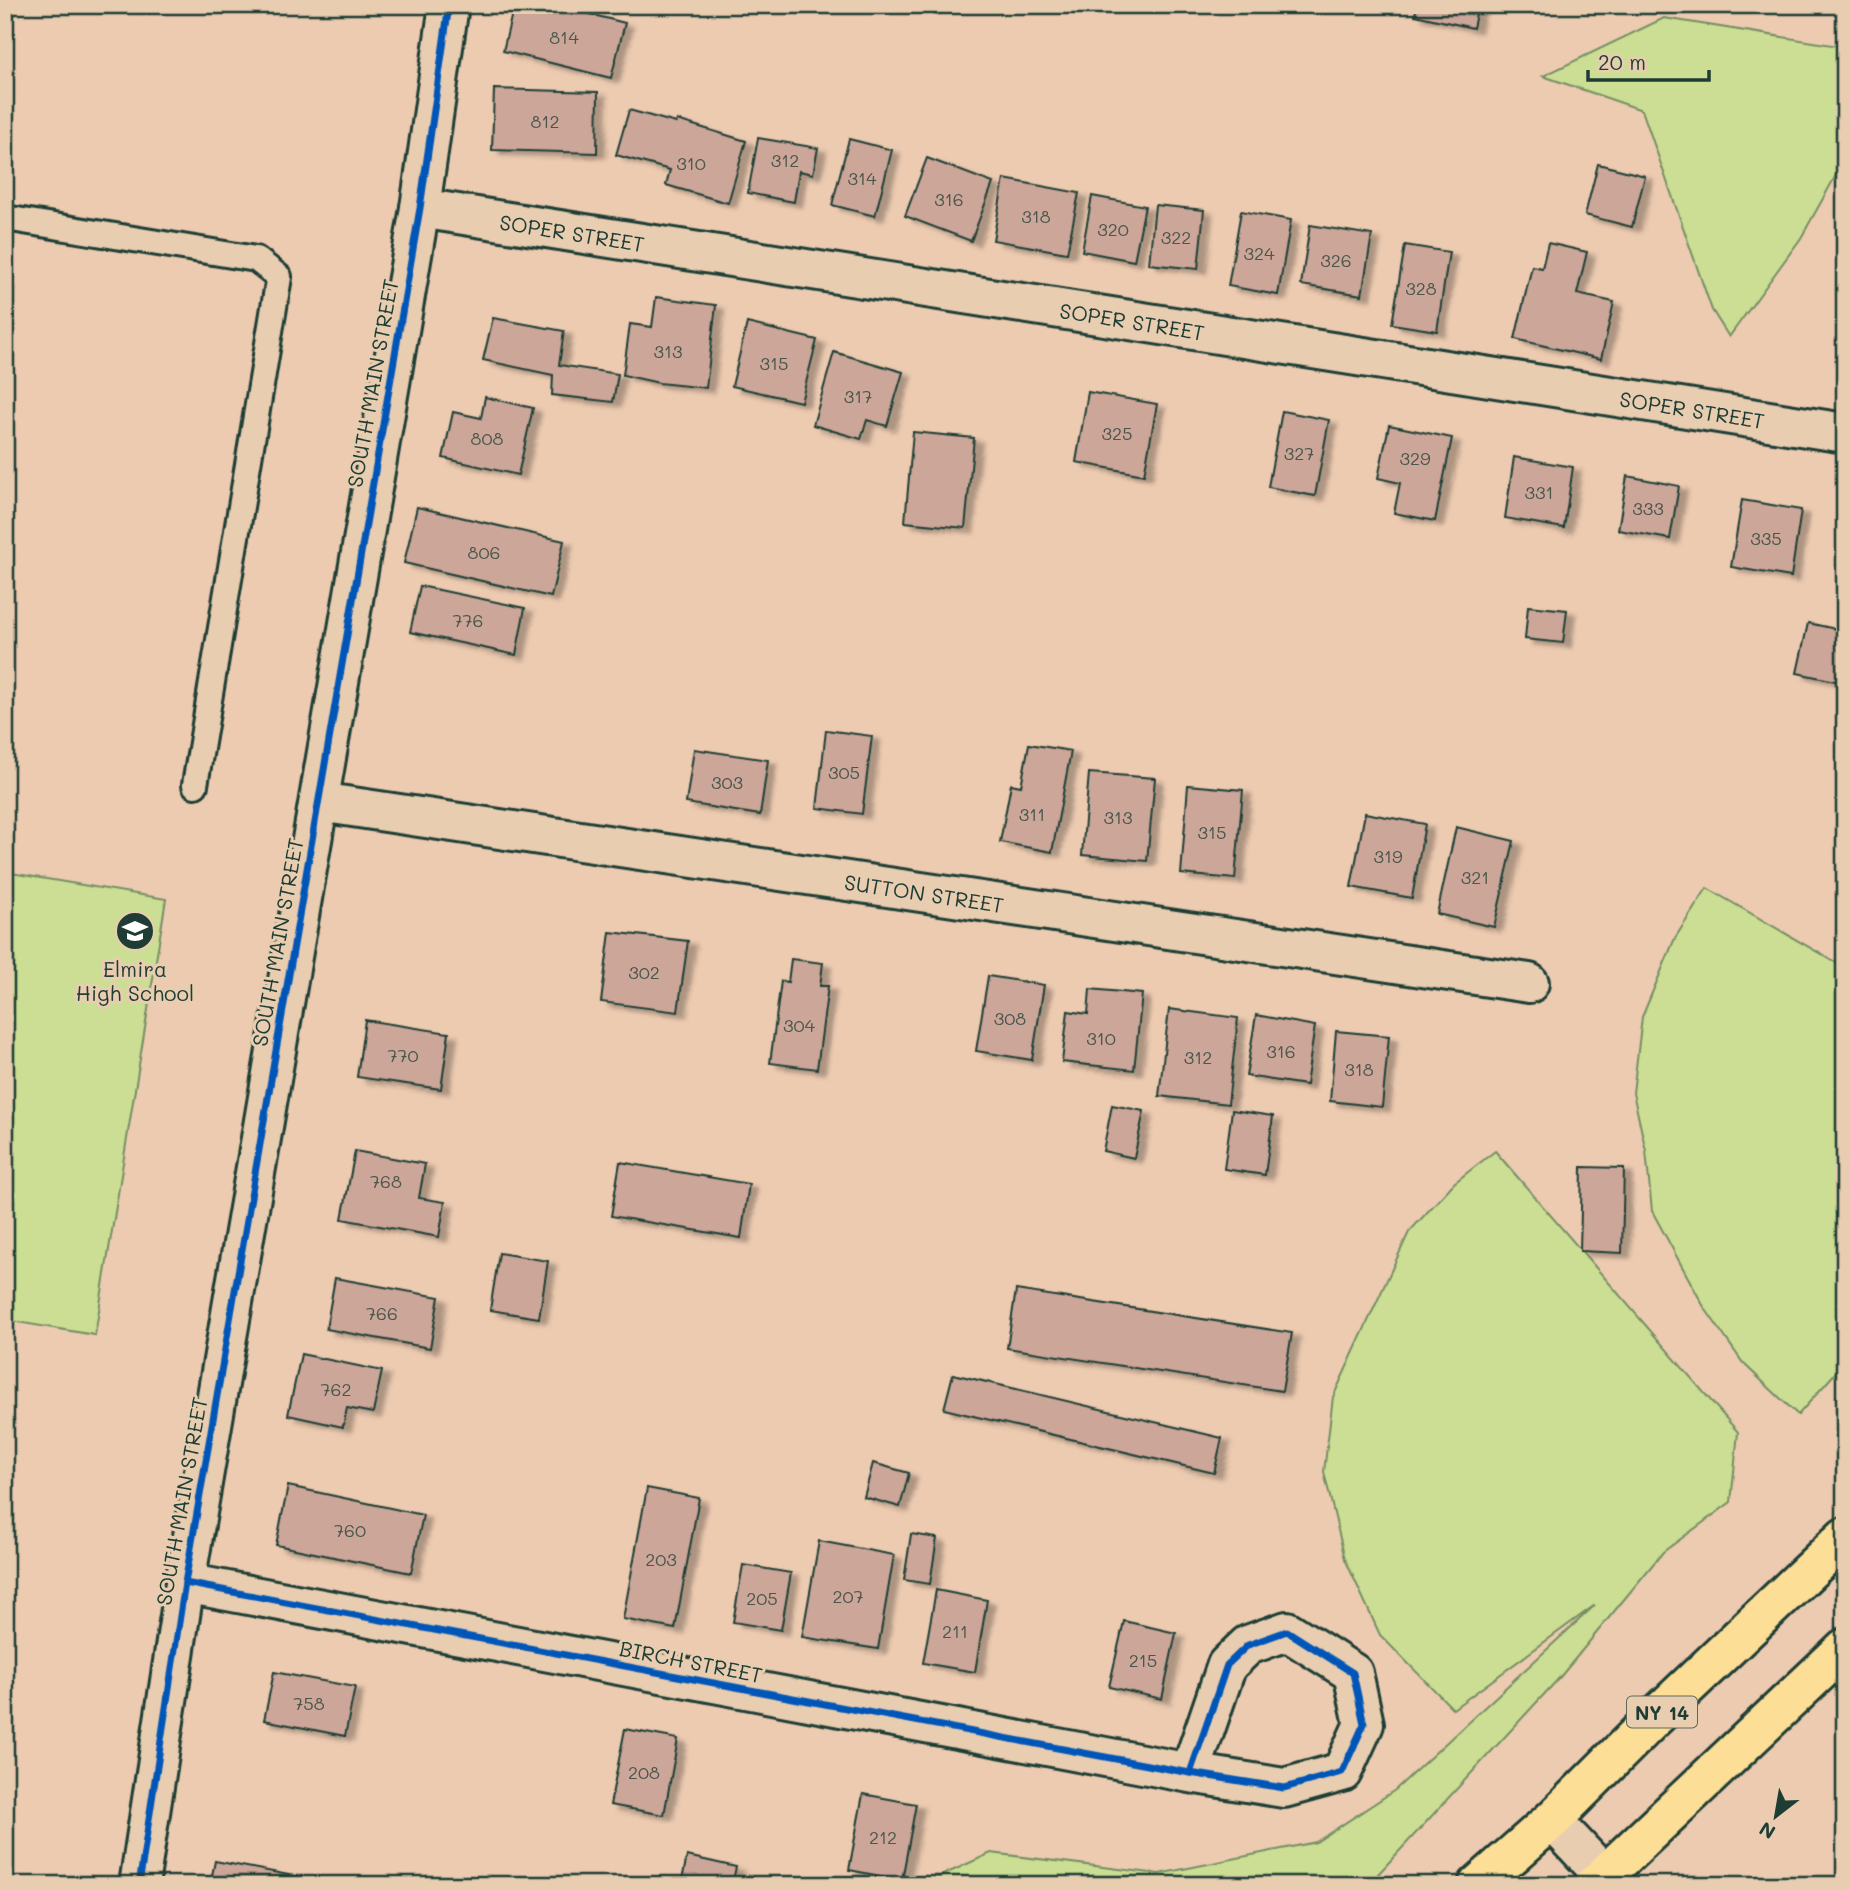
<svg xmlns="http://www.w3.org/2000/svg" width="1850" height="1890" viewBox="0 0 1850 1890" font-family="Mali,sans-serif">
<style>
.green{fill:#cbde93;stroke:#758e64;stroke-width:2}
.building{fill:#cca698;stroke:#1f3d34;stroke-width:2;filter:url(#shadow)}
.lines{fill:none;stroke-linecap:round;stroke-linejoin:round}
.service-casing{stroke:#1f3d34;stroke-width:30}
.minor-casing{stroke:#1f3d34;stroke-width:44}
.tertiary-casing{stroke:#1f3d34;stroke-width:44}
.primary-casing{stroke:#1f3d34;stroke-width:44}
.service{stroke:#e9cdb0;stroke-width:24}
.minor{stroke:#e9cdb0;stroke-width:38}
.tertiary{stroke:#e9cdb0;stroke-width:38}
.primary{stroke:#fdde96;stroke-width:38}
.cycleway-casing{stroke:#e9cdb0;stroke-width:11}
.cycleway{stroke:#0057b8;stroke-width:7}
.labels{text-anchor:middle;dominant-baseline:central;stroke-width:6;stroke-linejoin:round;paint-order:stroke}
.number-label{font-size:18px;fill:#4a574d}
.shield{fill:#e9cdb0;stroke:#5c6859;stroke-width:2}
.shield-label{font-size:19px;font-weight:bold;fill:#1f3d34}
.street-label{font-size:21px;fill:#1f3d34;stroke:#e9cdb0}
.poi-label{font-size:21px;fill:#1f3d34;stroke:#e9cdb0}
</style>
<defs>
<filter id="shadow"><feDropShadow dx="8" dy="4.5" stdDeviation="2" flood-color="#0004"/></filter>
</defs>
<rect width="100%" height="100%" fill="#edcbb1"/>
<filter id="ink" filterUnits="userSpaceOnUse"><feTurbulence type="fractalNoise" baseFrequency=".0143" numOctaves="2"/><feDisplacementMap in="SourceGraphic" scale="14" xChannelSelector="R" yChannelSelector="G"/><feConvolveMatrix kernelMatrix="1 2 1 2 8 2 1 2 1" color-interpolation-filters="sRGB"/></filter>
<g filter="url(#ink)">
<g class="green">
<polygon points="1664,18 1845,47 1845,159 1801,238 1729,337 1712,310 1642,110 1543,76"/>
<polygon points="5,872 166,899 95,1335 5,1320"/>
<polygon points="1707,888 1845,968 1845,1362 1798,1415 1743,1363 1704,1307 1652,1211 1646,1151 1633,1093 1642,1017 1675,938"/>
<polygon points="1495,1151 1738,1432 1731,1502 1663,1552 1561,1676 1368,1885 921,1885 991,1853 1159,1874 1316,1842 1395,1790 1595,1605 1453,1709 1380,1635 1345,1559 1324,1472 1333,1397 1409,1232 1454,1183"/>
</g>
<g class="building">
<polygon points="514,5 554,5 625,23 611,78 503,51"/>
<polygon points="1417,5 1478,5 1473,28 1415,15"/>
<polygon points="494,89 598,92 597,153 492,150"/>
<polygon points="629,110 676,123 677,120 746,141 728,203 666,185 670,170 616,155"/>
<polygon points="758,138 818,148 813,174 799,171 794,202 748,193"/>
<polygon points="849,139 892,150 875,216 832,205"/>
<polygon points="927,158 993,183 971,241 905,216"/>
<polygon points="1598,164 1645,176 1632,227 1585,215"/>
<polygon points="1004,179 1079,193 1067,253 993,240"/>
<polygon points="1092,196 1145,206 1134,261 1082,251"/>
<polygon points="1155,205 1204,210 1198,269 1149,264"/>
<polygon points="1241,211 1291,220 1278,295 1228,286"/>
<polygon points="1310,225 1372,235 1362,295 1301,285"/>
<polygon points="1548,243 1587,252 1577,294 1614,302 1601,359 1515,339 1532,266 1542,268"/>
<polygon points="1405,245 1449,252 1437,331 1392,324"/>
<polygon points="656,297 716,305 706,388 659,383 623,375 630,324 652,327"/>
<polygon points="493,318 564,331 559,365 618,374 613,402 552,395 553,375 483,360"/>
<polygon points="747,323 817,340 801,402 732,386"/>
<polygon points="834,352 903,372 887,426 867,420 861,439 813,425"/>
<polygon points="1088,392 1157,404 1144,475 1076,462"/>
<polygon points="485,397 533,408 518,475 443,458 453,412 481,418"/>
<polygon points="1282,411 1329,420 1315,496 1268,487"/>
<polygon points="1389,425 1452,438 1435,521 1394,513 1400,483 1378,478"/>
<polygon points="913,432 974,438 965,528 905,522"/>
<polygon points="1514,457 1573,467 1564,528 1505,518"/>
<polygon points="1627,476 1679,486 1670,539 1618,530"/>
<polygon points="1742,500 1801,510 1791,577 1731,567"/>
<polygon points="417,507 564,541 551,597 404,563"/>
<polygon points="420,586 525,608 516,655 410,632"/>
<polygon points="1528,606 1567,610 1563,643 1525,639"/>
<polygon points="1808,623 1845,631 1845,683 1797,673"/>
<polygon points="826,730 872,736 862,814 817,808"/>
<polygon points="1029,744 1071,751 1052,852 1000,842 1011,784 1021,786"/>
<polygon points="694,749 768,760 760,815 686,803"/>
<polygon points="1089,773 1155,778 1147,861 1082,855"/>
<polygon points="1188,785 1243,790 1235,879 1181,874"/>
<polygon points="1365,813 1425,824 1412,898 1351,887"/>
<polygon points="1456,827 1514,841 1494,927 1437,914"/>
<polygon points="610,932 688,941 678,1012 601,1002"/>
<polygon points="791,959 823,963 820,986 828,986 817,1069 770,1063 781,981 788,982"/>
<polygon points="988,976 1044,985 1032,1060 976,1051"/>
<polygon points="1090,989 1142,994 1134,1070 1062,1062 1068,1011 1088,1014"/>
<polygon points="1169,1009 1238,1018 1228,1104 1159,1096"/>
<polygon points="1256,1015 1315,1026 1306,1085 1246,1076"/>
<polygon points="365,1020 449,1033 441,1089 357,1077"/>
<polygon points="1336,1031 1389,1036 1382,1107 1330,1101"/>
<polygon points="1112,1105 1144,1111 1134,1158 1103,1151"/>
<polygon points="1232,1110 1273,1116 1265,1175 1224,1169"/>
<polygon points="355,1151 425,1164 419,1198 445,1202 439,1237 342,1219"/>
<polygon points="620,1162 749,1184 741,1238 611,1216"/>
<polygon points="1582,1167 1624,1168 1622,1253 1580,1251"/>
<polygon points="499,1253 548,1261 539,1318 490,1310"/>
<polygon points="335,1278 439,1297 430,1348 326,1329"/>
<polygon points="1016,1290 1292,1333 1282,1391 1007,1348"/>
<polygon points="301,1354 382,1371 373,1413 347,1408 343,1427 288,1415"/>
<polygon points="953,1374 1222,1438 1214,1473 944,1409"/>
<polygon points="873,1463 909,1473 900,1507 864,1497"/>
<polygon points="288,1486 423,1515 411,1573 276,1545"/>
<polygon points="647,1488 699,1498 675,1629 623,1619"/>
<polygon points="911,1534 937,1538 930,1584 904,1580"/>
<polygon points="819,1541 894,1555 878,1649 802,1637"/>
<polygon points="743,1565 791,1573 781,1630 733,1622"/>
<polygon points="936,1590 987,1600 975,1672 923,1663"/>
<polygon points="1124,1621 1176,1633 1162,1699 1109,1687"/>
<polygon points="274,1672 355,1687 345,1736 264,1720"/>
<polygon points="625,1729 678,1739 664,1815 610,1805"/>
<polygon points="863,1794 916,1804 902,1880 849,1870"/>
<polygon points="687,1856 736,1867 732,1885 681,1885"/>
<polygon points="215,1861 310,1879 309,1885 210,1885"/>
</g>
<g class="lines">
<defs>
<polyline id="service" points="5,218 256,259 279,277 195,785"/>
<g id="minor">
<path id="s1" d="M420,208L1845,433"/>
<path id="s2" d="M319,802L1529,983"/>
<polyline points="185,1583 1190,1773 1284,1788 1342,1772 1364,1724 1353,1673 1287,1631 1248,1645 1227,1665 1190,1773"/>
<polyline points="1552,1820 1613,1885"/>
</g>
<polyline id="tertiary" points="139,1885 185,1583 420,208 449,5"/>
<g id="primary">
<polyline points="1478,1885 1552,1820 1651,1721 1845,1537"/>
<polyline points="1594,1885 1845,1648"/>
</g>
</defs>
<use href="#service" class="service-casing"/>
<use href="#minor" class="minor-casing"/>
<use href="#tertiary" class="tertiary-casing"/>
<use href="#primary" class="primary-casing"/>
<use href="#service" class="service"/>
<use href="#minor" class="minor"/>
<use href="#tertiary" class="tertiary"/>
<use href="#primary" class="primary"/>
<defs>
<g id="cycleway">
<polyline points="185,1583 1190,1773 1284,1788 1342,1772 1364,1724 1353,1673 1287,1631 1248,1645 1227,1665 1190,1773"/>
<polyline points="139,1885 185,1583 420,208 449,5"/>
</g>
</defs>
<use href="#cycleway" class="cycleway-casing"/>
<use href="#cycleway" class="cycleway"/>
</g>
</g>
<defs>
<symbol id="school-disc" viewBox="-11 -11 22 22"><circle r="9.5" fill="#1f3d34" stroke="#e9cdb0"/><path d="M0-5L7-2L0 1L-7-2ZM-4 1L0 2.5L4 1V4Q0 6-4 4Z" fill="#fff"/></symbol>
</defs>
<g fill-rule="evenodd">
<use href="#school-disc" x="113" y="909" width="44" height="44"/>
</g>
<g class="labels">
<g class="number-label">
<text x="564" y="37">814</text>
<text x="545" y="121">812</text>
<text x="785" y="160">312</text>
<text x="691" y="163">310</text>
<text x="862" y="178">314</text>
<text x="949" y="199">316</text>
<text x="1036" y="216">318</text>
<text x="1113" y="229">320</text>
<text x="1176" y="237">322</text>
<text x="1259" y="253">324</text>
<text x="1336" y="260">326</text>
<text x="1421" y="288">328</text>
<text x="668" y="351">313</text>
<text x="774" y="363">315</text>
<text x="858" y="396">317</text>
<text x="1117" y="433">325</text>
<text x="487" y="438">808</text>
<text x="1299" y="453">327</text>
<text x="1415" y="458">329</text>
<text x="1539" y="492">331</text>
<text x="1648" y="508">333</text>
<text x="1766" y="538">335</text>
<text x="484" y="552">806</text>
<text x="468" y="620">776</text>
<text x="844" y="772">305</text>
<text x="727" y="782">303</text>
<text x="1032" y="814">311</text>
<text x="1118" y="817">313</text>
<text x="1212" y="832">315</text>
<text x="1388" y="856">319</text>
<text x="1475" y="877">321</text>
<text x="644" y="972">302</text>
<text x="1010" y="1018">308</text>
<text x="799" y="1025">304</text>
<text x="1101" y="1038">310</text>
<text x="1281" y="1051">316</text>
<text x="403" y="1055">770</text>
<text x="1198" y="1057">312</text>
<text x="1359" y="1069">318</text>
<text x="386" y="1181">768</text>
<text x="382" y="1313">766</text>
<text x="336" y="1389">762</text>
<text x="350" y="1530">760</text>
<text x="661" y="1559">203</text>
<text x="848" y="1596">207</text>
<text x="762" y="1598">205</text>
<text x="955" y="1631">211</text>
<text x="1143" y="1660">215</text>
<text x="309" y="1703">758</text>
<text x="644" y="1772">208</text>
<text x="883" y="1837">212</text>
</g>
<rect class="shield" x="1627" y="1696.5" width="70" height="31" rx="5"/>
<g class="shield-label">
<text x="1662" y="1712">NY 14</text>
</g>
<g class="street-label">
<text stroke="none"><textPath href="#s1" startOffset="154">SOPER STREET</textPath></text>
<text stroke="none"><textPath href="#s1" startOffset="721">SOPER STREET</textPath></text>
<text transform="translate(372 383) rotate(-80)">SOUTH MAIN STREET</text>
<text stroke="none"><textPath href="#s1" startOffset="1288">SOPER STREET</textPath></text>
<text stroke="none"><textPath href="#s2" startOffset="612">SUTTON STREET</textPath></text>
<text transform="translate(277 942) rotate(-80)">SOUTH MAIN STREET</text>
<text transform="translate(181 1501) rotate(-80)">SOUTH MAIN STREET</text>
<text transform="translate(691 1661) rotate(11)">BIRCH STREET</text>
</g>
<g class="poi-label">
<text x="135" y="968">Elmira<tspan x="135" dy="24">High School</tspan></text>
</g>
</g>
<rect width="1850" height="1890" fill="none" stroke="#e9cdb0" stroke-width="28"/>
<rect x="14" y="14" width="1822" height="1862" fill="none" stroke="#1f3d34" stroke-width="2.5" filter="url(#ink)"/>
<g transform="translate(1776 1816) rotate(211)" stroke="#e9cdb0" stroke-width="5" paint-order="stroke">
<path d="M0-5L12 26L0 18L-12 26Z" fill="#1f3d34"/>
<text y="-10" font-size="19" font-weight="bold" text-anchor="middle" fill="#1f3d34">N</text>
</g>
<path d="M1588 70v10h121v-10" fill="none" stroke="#1f3d34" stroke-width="3.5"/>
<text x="1598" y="70" font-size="21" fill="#1f3d34" stroke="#e9cdb0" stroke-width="5" paint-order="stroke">20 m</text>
</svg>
